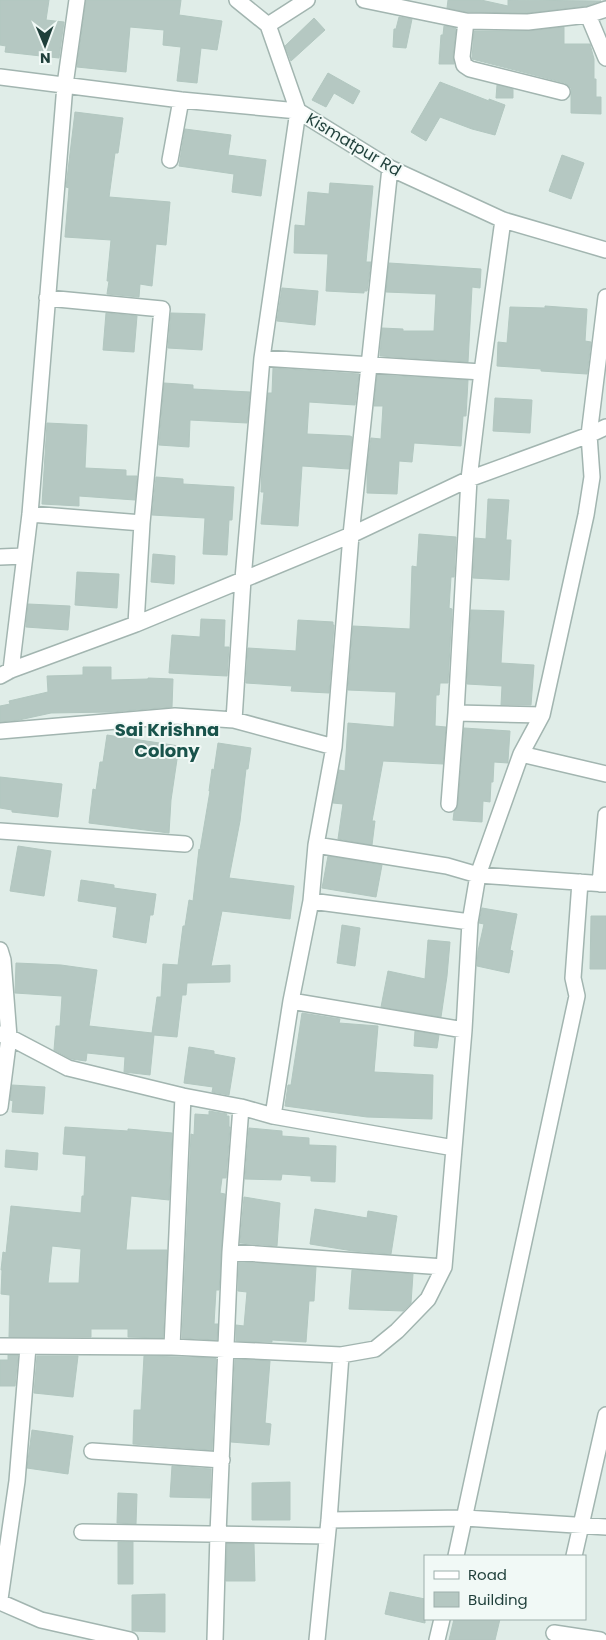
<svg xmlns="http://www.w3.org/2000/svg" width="606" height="1640" viewBox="0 0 606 1640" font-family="Poppins,sans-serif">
<rect width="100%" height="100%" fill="#e0ede8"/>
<path fill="#b5c8c2" stroke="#b2c7c0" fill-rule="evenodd" d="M0,0H49L46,20L64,22L59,58L5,52L6,46L0,45Z
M86,0H181L179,15L222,21L217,50L201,48L197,83L177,81L181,47L163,45L164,30L130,27L126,72L77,67Z
M448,0H481L508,6V0L601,1L586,6L528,13L467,12L447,8Z
M399,17L412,19L406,48L393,47L394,29H396Z
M314,18L325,30L291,61L285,46Z
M444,26L456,28L453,56L454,64H439L441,35H443Z
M564,27V44H590L594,59V79H596V97H601V114L571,113V88L565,83L472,59L474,31H528Z
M328,73L360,91L353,104L334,93L326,107L312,100Z
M440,82L489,101V99L505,105L495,135L472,129L440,117L426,141L411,132Z
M497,85L513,89V98H496Z
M75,112L123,118L118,153H115L109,197L170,202L166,245L156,244L152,286L140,284L139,297L107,294L109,281H107L111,240L65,237L69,188L66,187Z
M185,129L231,135L228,155L266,160L261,196L232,192L234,174L179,166Z
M562,155L584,163L571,199L549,191Z
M330,183L373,186L366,262H371L367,291H364V293L326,291L328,254L294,253L295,225L305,226L308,192L329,194Z
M389,263L481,269L480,288L472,287L468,362L380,356L382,328L403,329V331H434L436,294L386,292Z
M282,288L318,291L315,325L277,321Z
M545,306L587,309L585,341L591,342L587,374L541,371V369L497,366L498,342L507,343L510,307L545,308Z
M106,313L137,316L134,352L103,350Z
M171,313L205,314L202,350L168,348Z
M273,368L359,374L355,405L309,402L307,434L350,436L352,437L349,469L302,466L298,526L261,524L264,492H261L262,465L268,393H272Z
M377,375L468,380L466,416H463L461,446L414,443L412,462L399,461L397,494L367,493V469L371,438L381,439L383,406H374Z
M164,383L193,385V389L250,392L247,423L190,420L189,447L159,445Z
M495,398L532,400L530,433L493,431Z
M47,423L87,425L85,468L126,470V476H137L135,500L79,496V506L42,504Z
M156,477L183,479V484L234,487L232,520H229L227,555L203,554L205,518L152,515Z
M488,499L509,500L506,540H511L509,580L473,578L475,538L486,539Z
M419,534L456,537L454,577H451L449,608L452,609L448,683H440L439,695H436L435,726L446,727L443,764L383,761L372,821H375L372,845L338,839L343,804L333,803L339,770L345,771L348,723L394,727L396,692L348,690L353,626L410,629L412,566L417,567Z
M153,554L175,556L174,584L151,582Z
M77,572L119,574L117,608L75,605Z
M28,604L70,606L68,630L26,627Z
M471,610L504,611L501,663L534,665L531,705H501L502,686L467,684Z
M201,619L225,620L224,647H229L227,676L169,673L172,635L200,637Z
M298,620L333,622V625H334L329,693L291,691L292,686L246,683L248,648L296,651Z
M83,667H111V680L148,679V678L173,679L172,707L111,712L51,713L19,720L0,722V706L10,704L9,701L48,692L47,676L83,675Z
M464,728L510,731L508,761V763L494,762L493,782H491L490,802L483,801L482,822L453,820L454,812L458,805Z
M107,735L179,746L171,800L169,833L89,823L93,789L96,790L100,762H103Z
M218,743L251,748L248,769H246L240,821L229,878L294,886L290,919L222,911L211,966L230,965V982L187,983L186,995H182L177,1037L154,1035L150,1075L124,1072L125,1057L87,1053L86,1061L71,1059L54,1050L56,1026H60L62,996L15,993L16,963L61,965L97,970L89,1026L152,1033L157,997H161L163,964L178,965L183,926H185L189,900L193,901L199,849L200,850L210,791H209L212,769L214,770Z
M0,777L62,784L58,817L12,812V810L0,808Z
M18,846L51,851L44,896L10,891Z
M328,856L382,865L376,897L322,888Z
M81,880L114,885V888L156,894L153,915H150L146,943L113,937L117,907L78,901Z
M482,908L517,914L510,950L513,951L509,973L477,966L478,951L484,924L479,923Z
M591,916H606V969H590Z
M342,925L360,928L355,966L337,963Z
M428,940L450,942L447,976L441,1017L381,1007L388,971L425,979Z
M302,1013L340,1019L339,1023L378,1026L374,1072L433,1075L432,1119L367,1117L285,1106L288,1085H291Z
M415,1031L439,1035L437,1048L414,1046Z
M189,1047L214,1051V1054L235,1058L229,1095L212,1092L213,1087L184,1083Z
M12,1085L45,1087L43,1114L12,1112L13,1101L10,1100Z
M209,1111L227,1114L226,1116H229V1127H230L226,1178H222L220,1193L225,1194L219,1290H216L214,1324H218L217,1340L182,1338L191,1134L194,1135L195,1114L209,1115Z
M65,1127L128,1131V1129L172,1133L169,1200L131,1196L126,1250H167L163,1338L128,1337V1329H91V1337H9L10,1295L1,1294L2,1270H1L3,1252L6,1253L11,1206L81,1213L82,1196H84L86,1156L63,1154ZM52,1246L81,1249L79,1283H48Z
M249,1128L282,1131V1136L309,1138V1145L336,1146L335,1182L311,1181V1176L282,1174L281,1180L245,1179Z
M6,1150L38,1153L37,1170L5,1167Z
M244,1197L280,1203L277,1246L240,1243Z
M315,1209L367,1218L368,1211L397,1216L391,1254L353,1251L310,1244Z
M239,1262L316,1267L314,1301H309L306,1342L272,1340V1342L236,1341V1325L244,1326L247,1292L238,1291Z
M352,1270L413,1274L411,1303L403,1311L349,1309Z
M8,1355H18L15,1386H0V1360H8Z
M37,1356H78L73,1397L34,1393Z
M144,1356L216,1358L212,1450L133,1444L134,1410H141Z
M235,1359L270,1361L265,1423L271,1424L269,1445L231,1442Z
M32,1430L73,1436L68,1474L27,1468Z
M172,1466L211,1469L210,1498L170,1497Z
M290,1482V1520H252V1483Z
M118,1493L137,1494L136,1524L117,1523Z
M118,1542H133V1584H118Z
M227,1544H254L255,1581H226Z
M390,1592L425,1599V1623L385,1614Z
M165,1594V1632L132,1631V1595Z
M454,1619H500L495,1640H449Z"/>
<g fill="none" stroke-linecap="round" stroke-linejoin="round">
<defs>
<path id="minor" d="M364,0L466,21L528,22L588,15L606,9
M588,15L606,58
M466,21L462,57L464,65L470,69L562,92
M268,25L307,0
M0,77L181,100L298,111L390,168L503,220L606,250
M170,160L181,100
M47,298L162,309L142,523L136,624
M262,358L482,372
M30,514L142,523
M0,557L24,556
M11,670L30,514L65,85L77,0
M0,676L11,670L136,624L351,535L469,479L589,435L606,427
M456,713L542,715L521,754
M542,715L586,515L592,477L589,435L606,297
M234,720L243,579L262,358L298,111L268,25L237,0
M0,731L175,716L234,720L334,747
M606,774L521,754L478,875L606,884
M449,804L456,713L469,479L482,372L503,220
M0,831L185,844
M600,884L606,815
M311,901L470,922
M0,950L3,960L9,1037L0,1034
M291,1001L464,1030
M0,1107L9,1037L68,1068L183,1096L241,1107L273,1116L454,1148
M273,1116L291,1001L311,901L316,845L334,747L351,535L390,168
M230,1252L444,1267
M0,1346L172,1347L341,1355L375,1349L397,1331L428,1299L444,1267L464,1030L470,922L478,875L447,866L316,845
M172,1347L183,1096
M92,1451L222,1460
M329,1520L465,1518L606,1527
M82,1532L327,1536
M456,1556L577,996L573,978L580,882
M574,1556L606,1415
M0,1599L17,1481L28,1347
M0,1602L41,1620L130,1640
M554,1633L600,1640
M215,1640L218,1534L230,1252L241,1107
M317,1640L329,1520L341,1355
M437,1640L442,1619"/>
</defs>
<use href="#minor" stroke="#a2b5b0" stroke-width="18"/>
<use href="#minor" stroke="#fff" stroke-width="15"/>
</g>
<g text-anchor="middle" stroke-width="4" stroke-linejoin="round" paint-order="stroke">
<g font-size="16" fill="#1f3f3a" stroke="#f1f9f6">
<text transform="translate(354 144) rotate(31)" y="6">Kismatpur Rd</text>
</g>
<g font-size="18" font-weight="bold" fill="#19534b" stroke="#f1f9f6">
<text x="167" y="736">Sai Krishna<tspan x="167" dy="21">Colony</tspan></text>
</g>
</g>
<rect x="424" y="1555" width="162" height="65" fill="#f1f9f6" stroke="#9dafab"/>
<rect x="434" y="1571" width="25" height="8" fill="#ffffff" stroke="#9dafab"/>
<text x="468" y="1580" font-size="15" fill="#1f3f3a">Road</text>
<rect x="434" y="1592" width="25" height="15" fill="#b5c8c2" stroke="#9dafab"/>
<text x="468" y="1605" font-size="15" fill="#1f3f3a">Building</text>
<g transform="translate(45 45) rotate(179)" stroke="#f1f9f6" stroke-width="4" paint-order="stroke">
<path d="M0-4L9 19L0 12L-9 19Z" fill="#1f3f3a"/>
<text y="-8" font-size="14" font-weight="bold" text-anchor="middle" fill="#1f3f3a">N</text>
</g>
</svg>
